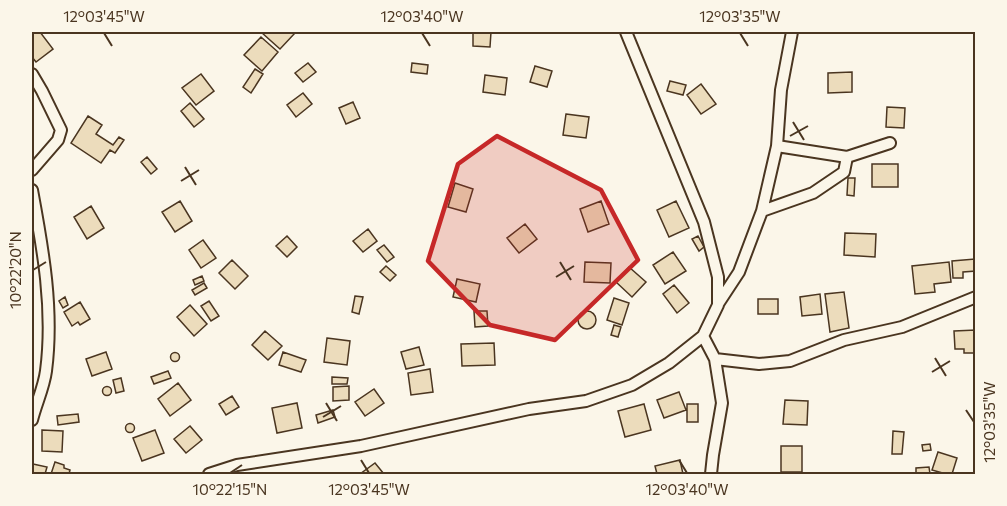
<svg xmlns="http://www.w3.org/2000/svg" width="1007" height="506" viewBox="0 0 1007 506" font-family="Commissioner,sans-serif">
<rect width="100%" height="100%" fill="#fbf6e9"/>
<path fill="#ecdcbc" stroke="#4a3520" stroke-width="1.5" d="M35,32H40L53,49L36,62L32,57V34Z
M261,32H293L295,33L280,49Z
M473,32H491L490,47L473,46Z
M261,37L278,52L262,71L244,55Z
M308,63L316,72L303,82L295,73Z
M412,63L428,65L427,74L411,72Z
M535,66L552,71L547,87L530,82Z
M255,69L263,74L251,93L243,87Z
M852,72V92L828,93V73Z
M201,74L214,91L196,105L182,88Z
M485,75L507,78L505,95L483,92Z
M670,81L686,85L683,95L667,91Z
M701,84L716,104L701,114L687,95Z
M303,93L312,104L296,117L287,105Z
M353,102L360,118L346,124L339,108Z
M190,103L204,119L194,127L181,111Z
M887,107L905,108L904,128L886,127Z
M566,114L589,117L586,138L563,135Z
M88,116L102,125L96,134L113,145L119,137L124,140L115,153L110,150L101,163L71,143Z
M147,157L157,169L151,174L141,162Z
M872,164H898V187H872Z
M848,178H855L854,196L847,195Z
M455,183L473,189L466,212L448,207Z
M180,201L192,221L175,232L162,212Z
M601,201L609,224L588,232L580,209Z
M676,201L689,228L669,237L657,210Z
M91,206L104,228L87,239L74,217Z
M525,224L537,239L519,253L507,238Z
M368,229L377,241L363,252L353,241Z
M845,233L876,234L875,257L844,255Z
M287,236L297,247L287,257L276,246Z
M698,236L704,247L699,251L692,239Z
M203,240L216,258L201,268L189,250Z
M384,245L394,257L387,262L377,250Z
M673,252L686,271L665,284L653,265Z
M975,259L976,271L963,272V278H953L952,261Z
M232,260L248,276L235,289L219,273Z
M585,262L611,263L610,283L584,282Z
M949,262L951,282L934,284L935,292L915,294L912,266Z
M386,266L396,275L390,281L380,272Z
M629,267L646,282L632,297L616,282Z
M202,276L204,281L195,285L193,280Z
M457,279L480,284L476,302L453,297Z
M204,283L207,288L195,295L192,290Z
M674,285L689,303L677,313L663,294Z
M844,292L849,328L830,332L825,294Z
M820,294L822,314L802,316L800,297Z
M355,296L363,297L359,314L352,312Z
M65,297L68,305L63,308L59,301Z
M614,298L629,303L622,325L607,320Z
M758,299H778V314H758Z
M209,301L219,316L211,321L201,306Z
M80,302L90,319L80,325L78,322L72,326L64,312Z
M190,305L207,324L194,336L177,317Z
M474,311H487L488,326L475,327Z
M578 320a9 9 0 1 1 18 0a9 9 0 1 1-18 0Z
M614,325L621,327L618,337L611,335Z
M976,330V353H964V349H955L954,331Z
M265,331L282,346L268,360L252,345Z
M327,338L350,341L347,365L324,362Z
M494,343L495,365L462,366L461,344Z
M419,347L424,365L406,369L401,352Z
M106,352L112,369L92,376L86,359Z
M283,352L306,360L301,372L279,365Z
M170.5 357a4.5 4.5 0 1 1 9 0a4.5 4.5 0 1 1-9 0Z
M430,369L433,392L411,395L408,373Z
M168,371L171,378L154,384L151,377Z
M332,377L348,378L347,384H332Z
M121,378L124,391L116,393L113,380Z
M178,383L191,400L170,416L158,399Z
M349,386V400L333,401V387Z
M102.5 391a4.5 4.5 0 1 1 9 0a4.5 4.5 0 1 1-9 0Z
M374,389L384,403L365,416L355,402Z
M679,392L686,410L664,418L657,400Z
M232,396L239,407L226,415L219,404Z
M785,400L808,401L807,425L783,424Z
M297,403L302,428L277,433L272,408Z
M644,404L651,430L625,437L618,411Z
M687,404H698V422H687Z
M333,410L335,417L318,423L316,415Z
M78,414L79,422L58,425L57,416Z
M125.5 428a4.5 4.5 0 1 1 9 0a4.5 4.5 0 1 1-9 0Z
M190,426L202,440L186,453L174,439Z
M42,430L63,431L62,452L42,451Z
M155,430L164,453L142,461L133,438Z
M893,431L904,432L902,454H892Z
M930,444L931,450L923,451L922,445Z
M781,446H802V472H781Z
M938,452L957,458L952,474H946L932,470Z
M680,460L683,474H657L655,466Z
M55,462L64,465V468L70,470L69,474H51Z
M375,463L384,474H360Z
M33,464L47,467L45,474L32,473Z
M929,467L930,474H916V468Z"/>
<g fill="none" stroke-linecap="round" stroke-linejoin="round">
<defs>
<path id="minor" d="M32,74L42,91L61,130L58,140L32,170
M847,157L890,143
M32,190C43,249 54,310 46,371C44,387 36,404 32,420
M762,211L813,193L844,172L847,157L777,146
M718,304L739,272L762,211L777,146L781,90L792,32
M703,336L715,359L722,403L713,455L711,474
M715,359L759,364L790,361L844,340L902,327L976,297
M209,474L237,465L361,446L529,409L586,401L632,385L669,363L703,336L718,305V277L704,222L626,32"/>
</defs>
<use href="#minor" stroke="#4a3520" stroke-width="14"/>
<use href="#minor" stroke="#fbf6e9" stroke-width="10"/>
</g>
<path fill="#c62828" fill-opacity="0.2" stroke="#c62828" stroke-width="4.5" stroke-linejoin="round" d="M497,136L601,190L638,260L555,340L490,325L428,261L458,164Z"/>
<path fill="none" stroke="#4a3520" stroke-width="2" d="M104,33L112,46M422,33L430,46M740,33L748,46M793,122L804,140M790,136L808,126M185,167L196,185M181,181L199,170M560,262L571,280M33,270L46,262M556,277L574,266M935,358L946,376M932,372L950,361M326,403L337,421M966,410L974,422M323,417L341,406M361,460L369,473M679,460L687,473M230,473L242,465"/>
<rect width="1007" height="506" fill="none" stroke="#fbf6e9" stroke-width="66"/>
<rect x="33" y="33" width="941" height="440" fill="none" stroke="#4a3520" stroke-width="2"/>
<g font-size="15" text-anchor="middle" fill="#4a3520">
<text x="104" y="22">12°03'45"W</text>
<text x="422" y="22">12°03'40"W</text>
<text x="740" y="22">12°03'35"W</text>
<text transform="translate(16 270) rotate(-90)" y="5">10°22'20"N</text>
<text transform="translate(990 422) rotate(-90)" y="5">12°03'35"W</text>
<text x="230" y="495">10°22'15"N</text>
<text x="369" y="495">12°03'45"W</text>
<text x="687" y="495">12°03'40"W</text>
</g>
</svg>
